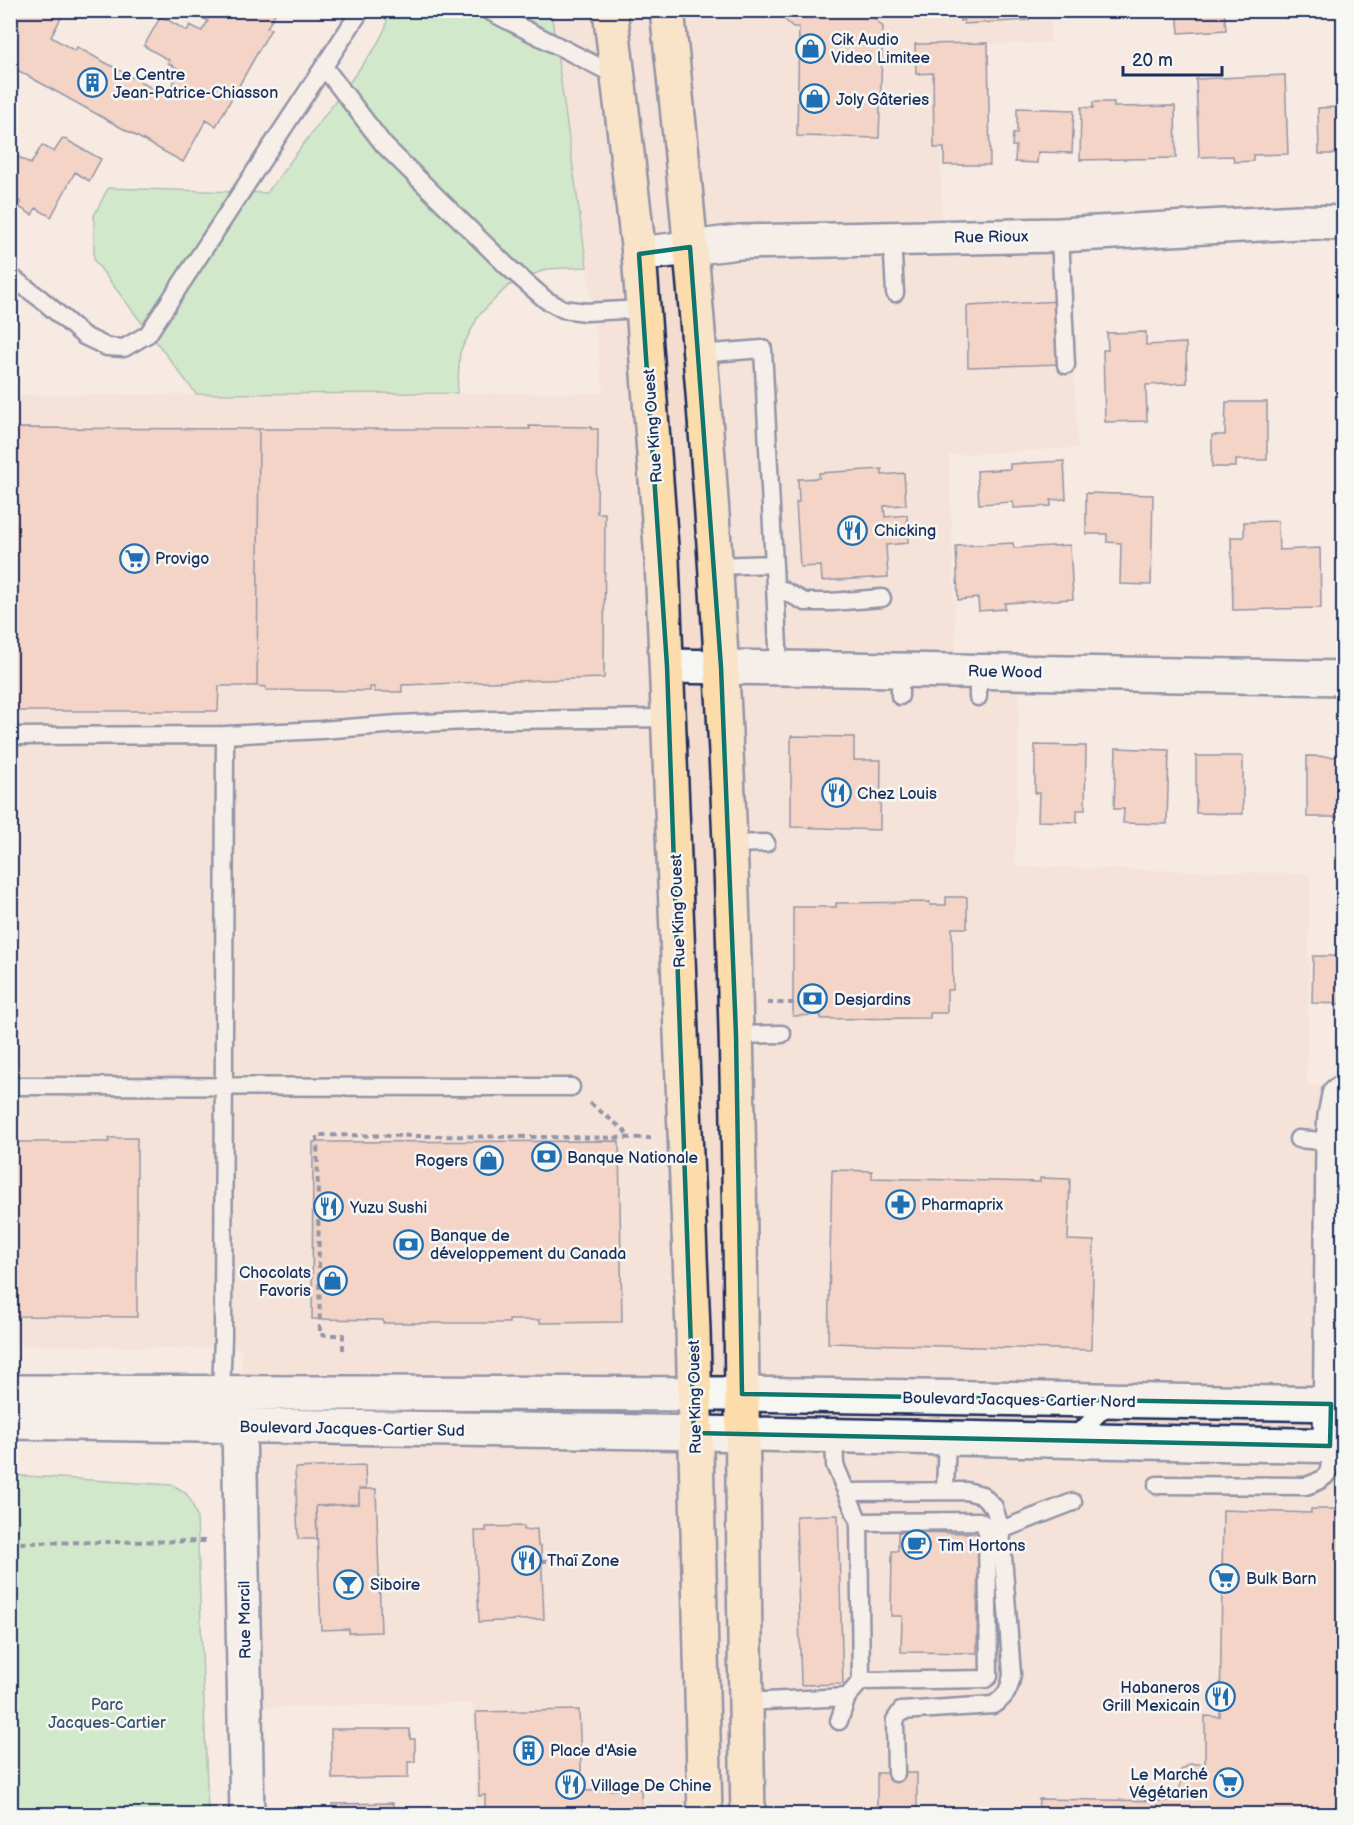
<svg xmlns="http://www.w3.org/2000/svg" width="1354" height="1825" viewBox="0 0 1354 1825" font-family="'Balsamiq Sans',sans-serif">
<rect width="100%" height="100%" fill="#f5eae2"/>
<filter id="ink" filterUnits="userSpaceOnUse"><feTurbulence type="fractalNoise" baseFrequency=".0167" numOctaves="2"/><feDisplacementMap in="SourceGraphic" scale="12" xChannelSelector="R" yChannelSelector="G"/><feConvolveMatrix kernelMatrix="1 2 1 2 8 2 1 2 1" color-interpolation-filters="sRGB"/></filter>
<g filter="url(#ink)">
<path fill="#f4dccf" d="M551,11H1050L1051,43L940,45L942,236L1067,234L1078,448L949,455L957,670L1020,671L1015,866L1310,874L1307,1085H1344L1343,1814H476L473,1703L245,1708L240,1469L242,1349L11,1345V395L604,393Z"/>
<path fill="#a6e7b0" stroke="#608b87" stroke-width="1.5" d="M388,11H551L587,267L546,269L508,286L479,315L460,352L457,393L196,394L94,260V216L108,188L267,193L375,48L386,27Z
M10,1475L172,1485C190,1493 191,1499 197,1518L208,1814H11Z"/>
<path fill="#f0baa4" stroke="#1b2f5e" stroke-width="1.5" d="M10,10H65L51,37L75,51L77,47L166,96L180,70L168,63L169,60L144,46L161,16L187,31L190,25L202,31L208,21L189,10H277L267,28L271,29L216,126L206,120L183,162L10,66Z
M785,10H876L875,19L883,27L879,138L797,136L799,27H793L785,20Z
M959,10H1030L1029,20L964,24V20L960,21Z
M1177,10H1224L1226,30L1179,33Z
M988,43L990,165H944V148H934L933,73L916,74L915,44Z
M1285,75L1288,154L1253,155V161L1234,162L1233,156L1199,157L1196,79Z
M1338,98H1344V154H1319L1318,108L1338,107Z
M1093,102H1114V107L1175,106L1176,158L1080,160L1081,107L1093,108Z
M1017,108L1074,110L1072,153L1038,152L1037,163L1015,162L1016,146H1012L1013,133L1017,134Z
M63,138L101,159L89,181L75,172L51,217L36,208L32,215L19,207L21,202L10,196V152L31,164L42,145L54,152Z
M1060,301V364L968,367L967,306Z
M1146,332V345L1186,343L1187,383L1146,385L1147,421L1105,422L1103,350H1108L1107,333Z
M1226,402H1267V460H1236V467H1212V435H1225Z
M529,426L591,427V429H598L597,513H605L604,678L402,685V692H374V687H370V691L266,690V687L257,686L259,429H530Z
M10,428L259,429L257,686H219L218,711H10Z
M1064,461L1066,499L1051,500V506L1014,508L1013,502L979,504L977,471L1010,469V464Z
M882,469V475L904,473L906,505L884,506L885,517L907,515L908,543L886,545L888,577L822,581L821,566L800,567L796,502H799L798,479L819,478V473Z
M1086,493L1153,495L1151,585L1120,584L1121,543L1107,542V534H1086Z
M1278,521L1279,550L1320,548L1321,608L1233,610L1231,537H1244V522Z
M1013,543L1014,548L1070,545L1073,599L1005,603V609L979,611L978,598L958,600L956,546Z
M791,736L854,737V760H881L880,830L791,827Z
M1035,745L1086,746L1085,810H1077V822L1038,821L1039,793H1035Z
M1116,748L1169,750L1167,824L1123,823L1124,809H1114Z
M1196,756H1243V814L1196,813Z
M1307,756L1344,757V817H1307Z
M946,897H967V928H952L953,990H947V1013H930V1018L821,1019V1015L793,1016V907H836V903L930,902V905H946Z
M1313,956H1344V1004L1312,1003Z
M109,1138H137V1317L10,1316V1142H109Z
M619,1141L622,1322L540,1323V1320H509V1323H383V1320L312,1319L313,1142Z
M832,1170L872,1171V1178L1040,1182V1178L1070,1179L1068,1240L1094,1241L1091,1350L828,1343Z
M365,1465L366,1489H359V1504L316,1506L317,1539H298L295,1468Z
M359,1489H376L381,1632L349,1633V1629L321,1630L316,1506L359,1504Z
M1311,1509H1344L1341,1776H1344V1814H1038L1039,1799L1168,1801V1791H1180V1771L1190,1764H1205V1716L1220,1717L1223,1510L1311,1513Z
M838,1515L843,1684L801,1685L796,1516Z
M524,1526V1530L537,1529L538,1546H541L544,1619L479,1622L475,1531H486V1527Z
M898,1532L978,1533L977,1653L901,1652L902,1616H891L892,1551H898Z
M579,1710L582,1791L641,1789L642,1814H485V1795L479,1796L476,1712Z
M331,1729H410V1739H415V1762H408V1778L332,1779Z
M877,1773H917V1814H877Z
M393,1803V1814H333V1804Z"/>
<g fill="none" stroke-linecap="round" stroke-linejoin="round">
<defs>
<path id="service" d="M487,10L619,77
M324,67L384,145L507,266L546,300L563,309L586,312L643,309
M1060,235L1066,365
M892,238L895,293
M10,276L41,299L84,336L107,347L124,348L148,334L361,10
M699,354L763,349L775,586L805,602H831L882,598
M716,566L774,564
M775,586L779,667
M900,669V696
M978,670V697
M10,736L225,735L321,730L398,724L494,720L670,718
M730,844L766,843
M736,1035L782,1034
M10,1086L571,1087
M1298,1139L1333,1142
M221,1394L223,1337L225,735
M1072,1440L1111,1401
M1157,1485L1306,1486C1333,1477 1330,1471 1330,1446
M945,1491L947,1438
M847,1492L966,1491L982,1495L994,1507L1001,1530L1012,1674C1010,1689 1006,1697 993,1705L901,1711L895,1720L896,1773
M859,1522L979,1521L984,1524L987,1531L989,1676L985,1679L861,1681
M1001,1530L1073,1502
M745,1702L847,1697L861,1681L859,1522L835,1465L834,1435
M839,1721L847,1697"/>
<path id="minor" d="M639,254L739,242L1060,235L1298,222L1344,223
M667,666L1344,678
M239,1426L247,1814
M1330,1446L1333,1142L1335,1116L1339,1095L1344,1092"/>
<path id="secondary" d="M10,1392L742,1394L1344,1404
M10,1422L651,1432L1344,1446"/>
<path id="primary" d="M610,10L639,254L662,560L693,1330L705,1814
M667,10C697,287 719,565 730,843C743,1167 741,1491 748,1814"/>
</defs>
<use href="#service" stroke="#1b2f5e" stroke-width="21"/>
<use href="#minor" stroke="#1b2f5e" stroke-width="38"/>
<use href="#secondary" stroke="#1b2f5e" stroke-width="38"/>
<use href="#primary" stroke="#1b2f5e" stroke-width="38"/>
<path stroke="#1b2f5e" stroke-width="4" stroke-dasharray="6 4.5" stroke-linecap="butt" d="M767,1003H793
M590,1103L625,1131L628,1138
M343,1350V1335H320L317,1135L651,1138
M10,1543L208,1541
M541,1561L601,1560"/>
<use href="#service" stroke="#f6f6f2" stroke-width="16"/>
<use href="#minor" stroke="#f6f6f2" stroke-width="33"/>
<use href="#secondary" stroke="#f6f6f2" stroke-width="33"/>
<use href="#primary" stroke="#fddcac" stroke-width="33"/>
</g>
</g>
<path d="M0 0H1354V1825H0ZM690,247L721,667L736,1035L742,1394L1331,1404L1330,1446L694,1433L667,666L639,254Z" fill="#f5eae2" fill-opacity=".55" fill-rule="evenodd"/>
<path fill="none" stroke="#0f766e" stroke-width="4.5" stroke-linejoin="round" d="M690,247L721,667L736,1035L742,1394L1331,1404L1330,1446L694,1433L667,666L639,254Z"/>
<defs>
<symbol id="shop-ring" viewBox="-11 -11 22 22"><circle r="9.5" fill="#f6f6f2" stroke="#1f6fb2" stroke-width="1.5"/><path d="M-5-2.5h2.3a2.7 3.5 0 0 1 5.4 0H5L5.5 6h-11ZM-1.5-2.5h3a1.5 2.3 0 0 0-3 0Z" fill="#1f6fb2"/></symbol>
<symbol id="building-ring" viewBox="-11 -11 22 22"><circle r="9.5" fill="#f6f6f2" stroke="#1f6fb2" stroke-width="1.5"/><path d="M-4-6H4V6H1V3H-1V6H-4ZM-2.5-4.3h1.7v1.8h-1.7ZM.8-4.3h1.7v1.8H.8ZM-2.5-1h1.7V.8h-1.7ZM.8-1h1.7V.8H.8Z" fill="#1f6fb2"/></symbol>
<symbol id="restaurant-ring" viewBox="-11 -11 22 22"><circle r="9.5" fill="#f6f6f2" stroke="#1f6fb2" stroke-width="1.5"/><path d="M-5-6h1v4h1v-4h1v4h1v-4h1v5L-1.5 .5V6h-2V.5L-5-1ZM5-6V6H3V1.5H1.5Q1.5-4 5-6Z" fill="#1f6fb2"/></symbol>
<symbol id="supermarket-ring" viewBox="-11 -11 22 22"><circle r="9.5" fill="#f6f6f2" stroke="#1f6fb2" stroke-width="1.5"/><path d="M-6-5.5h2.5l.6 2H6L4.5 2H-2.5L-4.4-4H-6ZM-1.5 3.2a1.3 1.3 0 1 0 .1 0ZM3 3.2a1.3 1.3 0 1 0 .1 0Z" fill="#1f6fb2"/></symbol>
<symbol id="bank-ring" viewBox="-11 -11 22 22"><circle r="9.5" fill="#f6f6f2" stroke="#1f6fb2" stroke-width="1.5"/><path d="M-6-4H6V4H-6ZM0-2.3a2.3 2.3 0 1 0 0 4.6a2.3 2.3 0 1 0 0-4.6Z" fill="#1f6fb2"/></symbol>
<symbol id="pharmacy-ring" viewBox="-11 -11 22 22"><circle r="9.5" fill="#f6f6f2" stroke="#1f6fb2" stroke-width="1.5"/><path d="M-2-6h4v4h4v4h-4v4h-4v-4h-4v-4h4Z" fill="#1f6fb2"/></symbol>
<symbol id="cafe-ring" viewBox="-11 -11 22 22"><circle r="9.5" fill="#f6f6f2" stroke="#1f6fb2" stroke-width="1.5"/><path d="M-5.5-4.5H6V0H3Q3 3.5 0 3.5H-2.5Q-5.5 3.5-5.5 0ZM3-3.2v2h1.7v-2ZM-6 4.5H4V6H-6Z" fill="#1f6fb2"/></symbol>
<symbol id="bar-ring" viewBox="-11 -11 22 22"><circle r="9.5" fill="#f6f6f2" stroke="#1f6fb2" stroke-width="1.5"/><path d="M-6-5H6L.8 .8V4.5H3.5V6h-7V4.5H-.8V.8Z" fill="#1f6fb2"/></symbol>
</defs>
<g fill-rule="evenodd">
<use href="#shop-ring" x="794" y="32" width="33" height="33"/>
<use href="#building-ring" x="76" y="66" width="33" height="33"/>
<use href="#shop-ring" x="798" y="82" width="33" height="33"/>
<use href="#restaurant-ring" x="836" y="514" width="33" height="33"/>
<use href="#supermarket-ring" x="118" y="542" width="33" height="33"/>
<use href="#restaurant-ring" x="820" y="776" width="33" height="33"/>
<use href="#bank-ring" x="796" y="982" width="33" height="33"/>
<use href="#bank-ring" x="530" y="1140" width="33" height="33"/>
<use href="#shop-ring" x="472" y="1144" width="33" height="33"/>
<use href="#pharmacy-ring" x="884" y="1188" width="33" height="33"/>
<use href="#restaurant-ring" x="312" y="1190" width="33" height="33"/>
<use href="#bank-ring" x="392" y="1228" width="33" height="33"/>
<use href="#shop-ring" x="316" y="1264" width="33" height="33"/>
<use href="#cafe-ring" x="900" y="1528" width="33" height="33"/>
<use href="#restaurant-ring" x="510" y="1544" width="33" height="33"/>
<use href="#supermarket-ring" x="1208" y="1562" width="33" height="33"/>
<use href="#bar-ring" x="332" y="1568" width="33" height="33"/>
<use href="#restaurant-ring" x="1204" y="1680" width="33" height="33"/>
<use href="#building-ring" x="512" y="1734" width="33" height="33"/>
<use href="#supermarket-ring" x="1212" y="1766" width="33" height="33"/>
<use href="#restaurant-ring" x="554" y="1768" width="33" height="33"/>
</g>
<g text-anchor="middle" stroke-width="5" stroke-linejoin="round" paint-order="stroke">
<g font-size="16" fill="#1b2f5e" stroke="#f6f6f2" text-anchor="start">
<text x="831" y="45">Cik Audio<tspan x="831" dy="18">Video Limitee</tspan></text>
<text x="113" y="80">Le Centre<tspan x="113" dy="18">Jean-Patrice-Chiasson</tspan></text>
<text x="836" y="105">Joly Gâteries</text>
<text x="874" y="536">Chicking</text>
<text x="155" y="564">Provigo</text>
<text x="857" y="799">Chez Louis</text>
<text x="834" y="1005">Desjardins</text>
<text x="567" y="1163">Banque Nationale</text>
<text x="468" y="1166" text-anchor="end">Rogers</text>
<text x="921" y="1210">Pharmaprix</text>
<text x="350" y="1213">Yuzu Sushi</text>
<text x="430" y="1241">Banque de<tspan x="430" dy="18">développement du Canada</tspan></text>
<text x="311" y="1278" text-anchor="end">Chocolats<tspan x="311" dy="18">Favoris</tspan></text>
<text x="938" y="1551">Tim Hortons</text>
<text x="547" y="1566">Thaï Zone</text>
<text x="1246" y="1584">Bulk Barn</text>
<text x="370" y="1590">Siboire</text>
<text x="1200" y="1693" text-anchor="end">Habaneros<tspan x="1200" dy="18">Grill Mexicain</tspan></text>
<text x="550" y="1756">Place d'Asie</text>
<text x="1208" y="1780" text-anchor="end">Le Marché<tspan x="1208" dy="18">Végétarien</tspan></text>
<text x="591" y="1791">Village De Chine</text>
</g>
<g font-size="16" fill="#1b2f5e" stroke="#f6f6f2">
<text transform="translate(991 236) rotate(-1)" y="6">Rue Rioux</text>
<text transform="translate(652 426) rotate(-94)" y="6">Rue King Ouest</text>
<text transform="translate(1005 671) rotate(1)" y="6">Rue Wood</text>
<text transform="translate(677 911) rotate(-92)" y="6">Rue King Ouest</text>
<text transform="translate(694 1397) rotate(-91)" y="6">Rue King Ouest</text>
<text transform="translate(1019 1399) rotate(1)" y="6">Boulevard Jacques-Cartier Nord</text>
<text transform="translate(352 1428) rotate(1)" y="6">Boulevard Jacques-Cartier Sud</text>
<text transform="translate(244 1620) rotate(-91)" y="6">Rue Marcil</text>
</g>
<g font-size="16" fill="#37546e" stroke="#f6f6f2">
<text x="107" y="1710">Parc<tspan x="107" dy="18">Jacques-Cartier</tspan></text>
</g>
</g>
<rect width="1354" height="1825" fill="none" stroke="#f6f6f2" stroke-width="36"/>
<rect x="18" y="18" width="1318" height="1789" fill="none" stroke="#1b2f5e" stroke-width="2" filter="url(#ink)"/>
<path d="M1123 66v9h99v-9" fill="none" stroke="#1b2f5e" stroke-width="3"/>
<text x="1132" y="66" font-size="18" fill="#1b2f5e" stroke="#f6f6f2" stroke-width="4.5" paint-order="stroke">20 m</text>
</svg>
